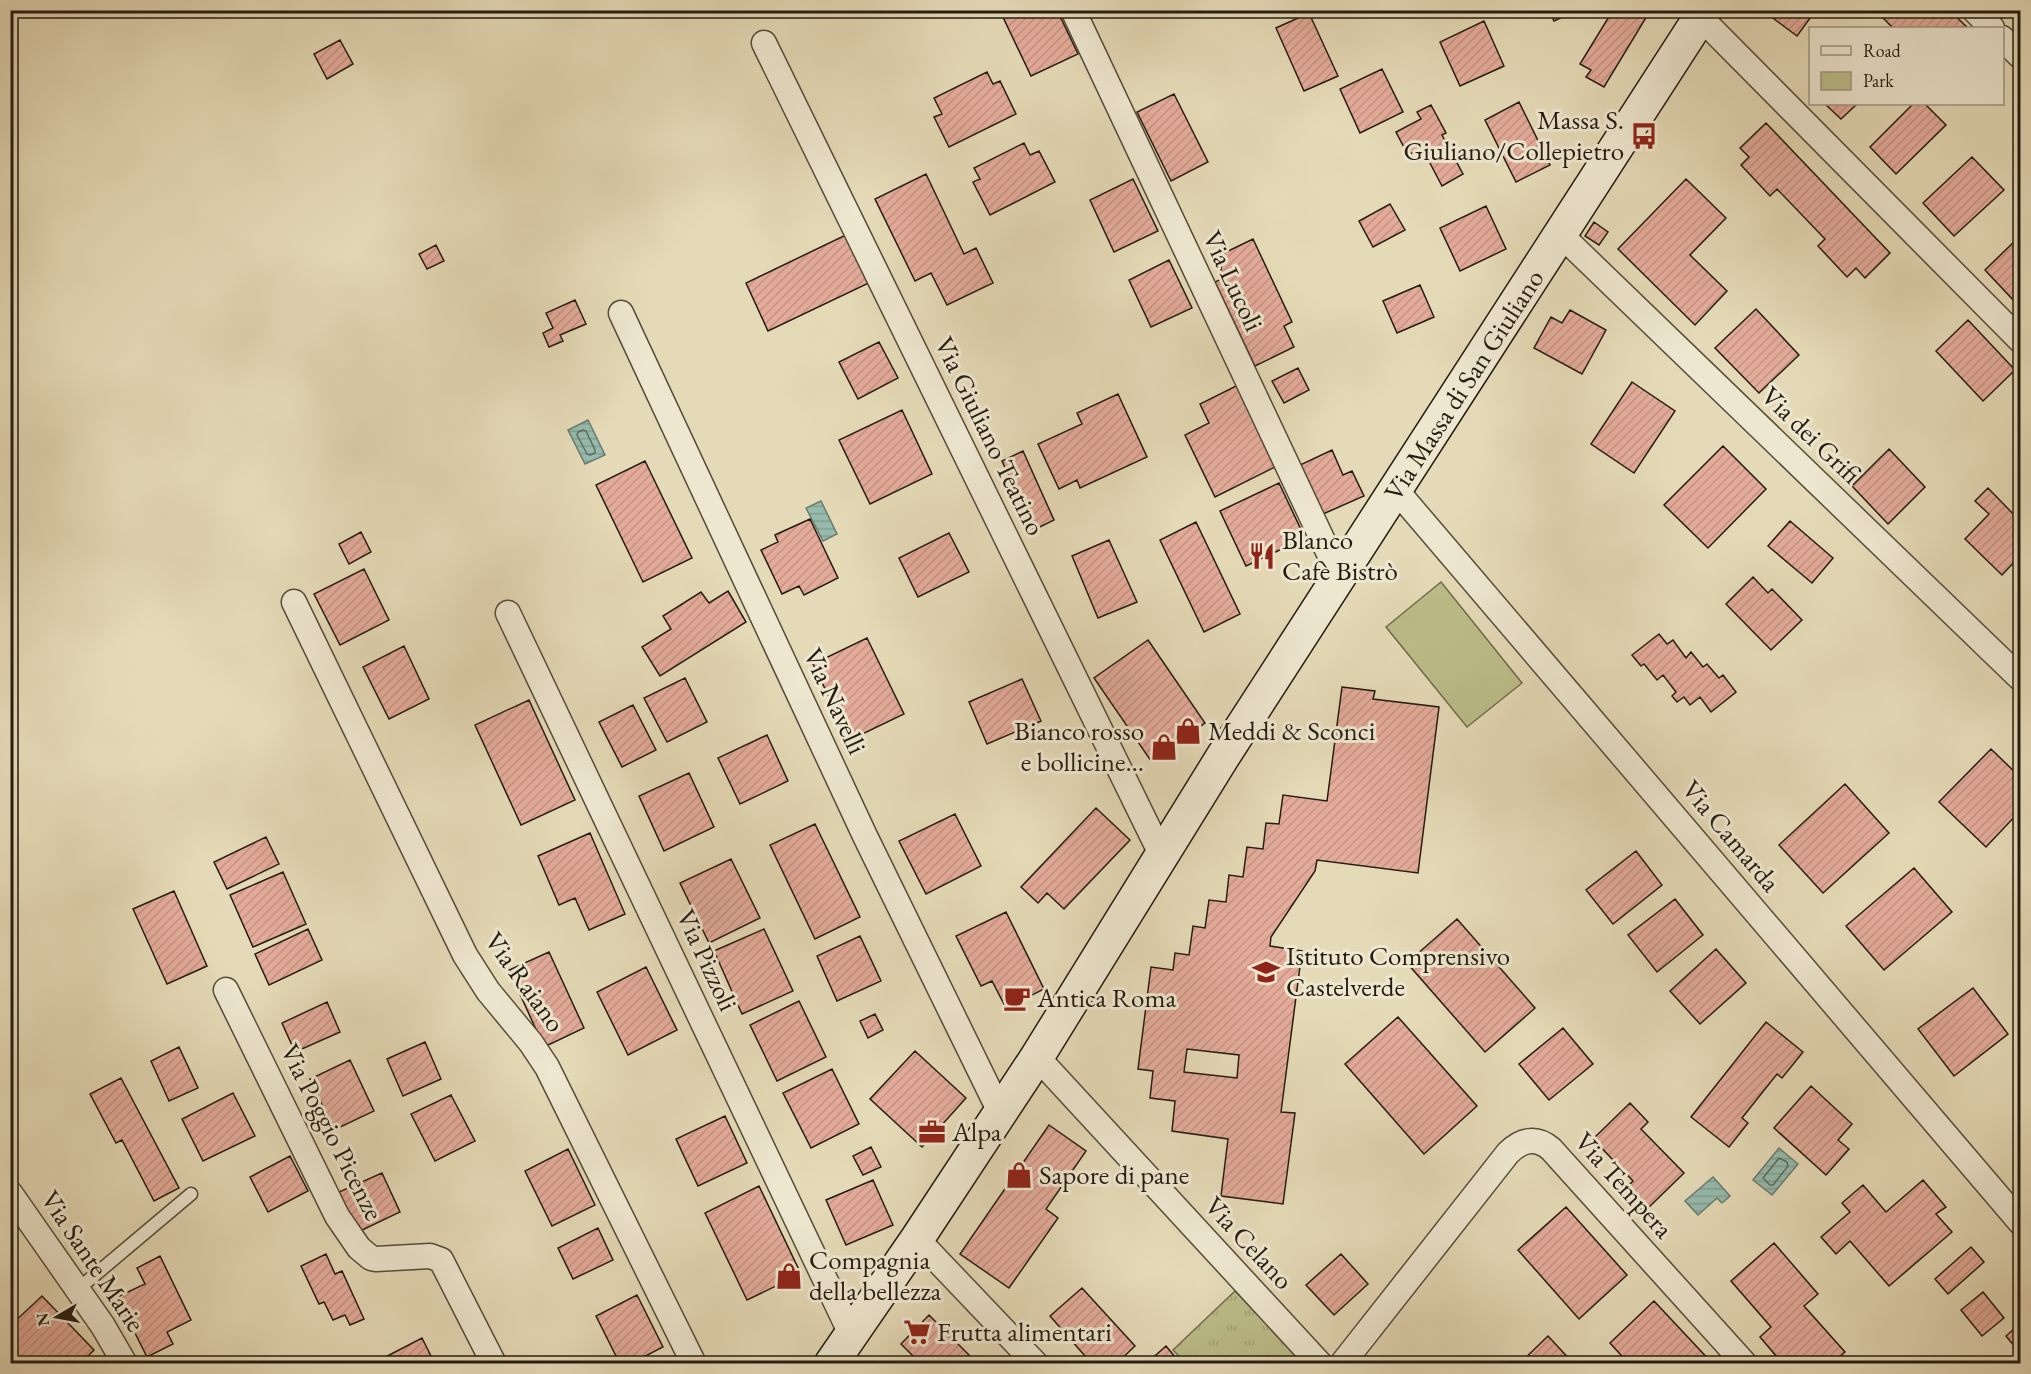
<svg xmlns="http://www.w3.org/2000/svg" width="2031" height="1374" viewBox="0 0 2031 1374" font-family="'EB Garamond',serif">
<defs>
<pattern id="grass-tufts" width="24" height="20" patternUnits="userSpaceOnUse" patternTransform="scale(1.5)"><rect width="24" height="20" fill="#bcbd89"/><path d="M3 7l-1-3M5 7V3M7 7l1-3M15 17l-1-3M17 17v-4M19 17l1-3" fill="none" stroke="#a1a275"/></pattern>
<pattern id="water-rules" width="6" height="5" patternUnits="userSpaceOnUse" patternTransform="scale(1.5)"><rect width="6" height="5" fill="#96bbad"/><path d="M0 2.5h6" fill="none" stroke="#81a094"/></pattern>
<pattern id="building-hatch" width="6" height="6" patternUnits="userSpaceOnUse" patternTransform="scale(1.5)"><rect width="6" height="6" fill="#e4ab9a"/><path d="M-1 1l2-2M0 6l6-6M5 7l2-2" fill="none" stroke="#c39384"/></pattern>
</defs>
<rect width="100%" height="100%" fill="#e5dab7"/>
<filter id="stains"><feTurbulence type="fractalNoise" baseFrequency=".00333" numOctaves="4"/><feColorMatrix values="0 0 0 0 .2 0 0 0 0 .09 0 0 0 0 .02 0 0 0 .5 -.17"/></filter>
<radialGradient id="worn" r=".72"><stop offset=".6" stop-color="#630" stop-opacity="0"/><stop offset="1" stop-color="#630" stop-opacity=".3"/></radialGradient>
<path fill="url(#grass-tufts)" stroke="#706c4d" stroke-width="1.5" d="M1235,1291L1304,1363H1186L1173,1350Z"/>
<path fill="#bcbd89" stroke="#706c4d" stroke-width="1.5" d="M1441,582L1522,683L1467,727L1386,627Z"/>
<path fill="url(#water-rules)" stroke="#697b6f" stroke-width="1.5" d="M588,420L605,455L585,464L568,430Z
M821,501L837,534L823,541L806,508Z
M1779,1148L1798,1164L1772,1195L1753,1180Z
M1713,1177L1730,1196L1722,1203L1717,1198L1698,1215L1685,1201Z"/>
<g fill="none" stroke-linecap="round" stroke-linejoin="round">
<path stroke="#5e6c5f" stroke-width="1.5" d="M583,430L586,431L595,450V453L590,455L587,454L577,435L578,432Z
M1779,1158L1787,1162L1788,1166L1773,1185H1770L1763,1178Z"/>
</g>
<path fill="url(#building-hatch)" stroke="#251c11" stroke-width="1.5" fill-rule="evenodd" d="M1011,10H1057L1078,54L1031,76L1002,15Z
M1549,10H1575L1576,11L1554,21Z
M1613,10L1650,11L1604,87L1586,77L1591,70L1580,64Z
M1762,10H1816L1797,36Z
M1879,10H1949L1968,28H1893L1877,12Z
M1309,13L1338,76L1304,91L1276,28Z
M1484,21L1504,66L1460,86L1440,42Z
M340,40L353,64L327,79L314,54Z
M1382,69L1403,112L1360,133L1340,89Z
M987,72L993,84L1000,81L1016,114L949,147L934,117L942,114L934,98Z
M1174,94L1208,162L1171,181L1137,112Z
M1519,102L1550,165L1516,182L1485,120Z
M1825,104H1857L1841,119Z
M1913,104H1925L1946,125L1896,174L1870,147Z
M1431,105L1446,133L1442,135L1463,174L1442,186L1422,148L1408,155L1396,132L1421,119L1417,112Z
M1766,123L1890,253L1865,278L1856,268L1847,277L1818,246L1825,239L1777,189L1770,196L1741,165L1749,157L1740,148Z
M1024,143L1030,155L1039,151L1055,182L990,215L973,182L980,179L974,168Z
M1972,157L2004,190L1954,236L1923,203Z
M926,174L964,254L976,248L993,283L947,305L931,273L915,281L875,199Z
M1133,179L1158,231L1114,252L1090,200Z
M1686,179L1726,218L1690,255L1727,291L1695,325L1618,249Z
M1390,204L1405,230L1373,247L1359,221Z
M1486,206L1506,249L1460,271L1440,228Z
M1594,222L1608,232L1599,245L1585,236Z
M850,233L873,281L768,331L746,283Z
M2020,236V300L2017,304L1985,270Z
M1253,239L1292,322L1284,326L1294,347L1255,366L1215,282L1224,278L1221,272L1222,254Z
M436,245L444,261L427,269L419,254Z
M1169,260L1192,308L1151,327L1129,280Z
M1420,285L1434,317L1397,333L1383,301Z
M575,300L586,324L560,335L563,341L549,347L543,333L553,328L546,313Z
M1756,309L1799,355L1759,393L1715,348Z
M1570,310L1606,330L1582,374L1534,348L1551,317L1562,323Z
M1968,320L2015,370L1983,401L1936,351Z
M879,342L898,378L858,399L839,362Z
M1298,368L1309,390L1284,403L1272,381Z
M1632,382L1675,411L1634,473L1591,444Z
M1242,383L1281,464L1215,497L1185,435L1209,423L1200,404Z
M1118,394L1147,457L1080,488L1077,480L1059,489L1038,444L1082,424L1077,413Z
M902,410L932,474L870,504L839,440Z
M1723,446L1766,489L1708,548L1664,505Z
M1889,449L1925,487L1888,524L1852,486Z
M1332,450L1343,475L1352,471L1364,496L1323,514L1300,465Z
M1023,451L1054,520L1034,530L1002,461Z
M645,461L692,558L643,582L596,485Z
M1279,483L1305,538L1246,566L1220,511Z
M1988,488L2020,521V556L2002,575L1965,539L1989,514L1975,501Z
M810,519L838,578L804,595L799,586L782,594L761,550L778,542L775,535Z
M1790,521L1833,558L1812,583L1768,546Z
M1196,522L1240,614L1204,632L1160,540Z
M361,532L371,552L349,564L339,544Z
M949,533L969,572L918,597L899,558Z
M1109,540L1137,602L1098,618L1072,556Z
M364,569L389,620L340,645L314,594Z
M1753,577L1768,593L1772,589L1802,620L1771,650L1726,604Z
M728,591L746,622L660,676L642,647L671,629L663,616L701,592L709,603Z
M1659,634L1667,644L1673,640L1686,658L1691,652L1703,667L1707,664L1719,678L1723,675L1736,692L1711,712L1700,697L1690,705L1684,697L1677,702L1672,696L1676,692L1663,675L1657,680L1644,664L1641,666L1632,655Z
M867,638L904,714L850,740L813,664Z
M1148,640L1205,723L1151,761L1094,678Z
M404,646L429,699L389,719L363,667Z
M685,678L707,722L667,742L644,698Z
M1022,679L1041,721L987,744L969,702Z
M1342,687L1375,691L1373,699L1439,707L1418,873L1317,860L1315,871L1271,937L1270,946L1302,951L1281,1112L1295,1113L1283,1204L1221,1196L1228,1139L1172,1131L1175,1101L1150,1098L1153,1071L1138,1069L1151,967L1173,970L1175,953L1189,955L1193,926L1205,928L1209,900L1226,902L1229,875L1243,877L1247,847L1263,849L1266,823L1279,824L1283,795L1327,801ZM1187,1049L1239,1055L1237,1078L1184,1072Z
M529,700L575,800L521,825L475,725Z
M633,705L656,750L622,767L599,722Z
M767,735L788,781L740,804L718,758Z
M1991,749L2020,777V811L1986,847L1939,802Z
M689,773L714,827L664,851L639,796Z
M1845,784L1889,833L1823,893L1779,845Z
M1096,808L1130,840L1064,909L1047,893L1038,903L1021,887Z
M955,814L981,866L926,894L899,841Z
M815,824L860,917L815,939L770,845Z
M590,833L625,914L589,930L575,898L559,905L538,856Z
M266,837L279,864L227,889L214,862Z
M1636,851L1662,885L1613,924L1586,890Z
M731,859L760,918L709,943L680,883Z
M1914,868L1952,912L1884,970L1846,926Z
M283,872L306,924L253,947L230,895Z
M174,891L207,966L167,984L133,909Z
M1675,899L1703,935L1657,972L1628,935Z
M1006,912L1044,989L1006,1008L992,981L981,986L956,936Z
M1457,919L1535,1008L1485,1052L1407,963Z
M308,929L322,960L269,985L255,954Z
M764,929L793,991L742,1014L714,951Z
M860,936L881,981L837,1001L817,956Z
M1716,949L1746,983L1700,1024L1670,991Z
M549,952L584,1028L544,1047L509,970Z
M646,967L677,1030L628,1055L597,992Z
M1973,988L2008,1034L1954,1076L1918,1029Z
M799,1001L826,1057L777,1081L750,1025Z
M327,1002L340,1032L295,1052L282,1023Z
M875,1014L883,1030L868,1038L860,1021Z
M1398,1017L1477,1106L1424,1154L1345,1064Z
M1766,1022L1803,1052L1782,1078L1777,1074L1742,1118L1748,1123L1729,1147L1691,1117Z
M1563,1028L1593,1064L1549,1100L1519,1064Z
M425,1042L441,1079L403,1096L387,1059Z
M179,1047L198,1088L169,1101L151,1061Z
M915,1051L966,1098L922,1147L870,1099Z
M350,1060L374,1111L334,1130L310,1079Z
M832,1069L859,1124L811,1148L783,1093Z
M121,1078L179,1188L154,1201L122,1140L116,1143L90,1094Z
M1811,1086L1852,1124L1838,1140L1849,1149L1826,1175L1774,1128Z
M233,1093L255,1136L203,1161L182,1119Z
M451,1095L475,1141L435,1161L411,1114Z
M1630,1103L1648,1122L1641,1129L1684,1173L1644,1212L1623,1191L1633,1181L1593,1139Z
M725,1116L747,1163L698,1186L676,1139Z
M1049,1125L1086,1151L1046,1209L1058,1218L1009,1288L960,1254Z
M871,1147L881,1167L863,1175L853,1156Z
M568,1149L595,1205L552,1226L525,1171Z
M290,1156L308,1191L268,1212L250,1177Z
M382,1173L400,1212L358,1232L339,1192Z
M873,1180L893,1225L846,1245L826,1200Z
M1923,1180L1946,1207L1936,1214L1952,1232L1889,1286L1850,1241L1836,1254L1821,1237L1850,1212L1842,1203L1863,1185L1886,1212Z
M759,1186L801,1274L747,1300L705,1213Z
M1566,1207L1627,1275L1579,1319L1518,1250Z
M598,1228L613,1260L573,1279L558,1248Z
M1774,1243L1818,1294L1804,1306L1845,1352L1832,1364H1783L1760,1337L1771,1327L1731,1281Z
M1971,1247L1984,1262L1948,1294L1935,1279Z
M326,1254L335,1274L342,1271L364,1319L350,1325L345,1315L333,1320L324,1302L319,1304L301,1266Z
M1341,1254L1368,1284L1334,1315L1306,1285Z
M160,1256L191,1320L167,1332L173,1344L147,1357L117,1297L145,1284L137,1268Z
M1082,1288L1135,1346L1116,1364H1092L1050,1316Z
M1983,1292L2004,1318L1982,1336L1961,1310Z
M637,1295L663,1347L630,1364H620L596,1316Z
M42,1296L94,1350L80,1364H17L10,1356V1326Z
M1654,1301L1713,1364H1629L1610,1343Z
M929,1315L978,1364H921L901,1344Z
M2020,1324V1353L2006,1336Z
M1548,1336L1574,1364H1519Z
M422,1338L435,1364H372Z
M1166,1346L1181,1364H1150L1148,1362Z"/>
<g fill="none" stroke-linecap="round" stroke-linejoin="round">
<defs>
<path id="lane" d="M77,1290L191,1194"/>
<path id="street" d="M1073,10L1340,577
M1974,10L1992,28
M1700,17L2020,340
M2002,38L2020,56
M764,43L1162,856
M1560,234L2020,678
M621,313L865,836L1000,1112
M1396,490L2020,1222
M294,602L465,955L488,991L531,1043L547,1067L694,1364
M508,613L851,1334
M226,990L337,1216L359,1248L371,1258L376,1259L430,1256L441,1260L494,1364
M1037,1057L1320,1364
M10,1193L103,1326L125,1364
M917,1239L1036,1364
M1342,1364L1508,1153C1521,1140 1536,1136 1551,1149L1745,1364"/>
<path id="secondary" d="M831,1364L917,1239L1037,1057L1222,758L1705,10"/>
</defs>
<use href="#lane" stroke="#554c3a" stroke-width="15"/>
<use href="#street" stroke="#554c3a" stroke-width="27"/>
<use href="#secondary" stroke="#251c11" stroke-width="36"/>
<use href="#lane" stroke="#eee7d0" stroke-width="12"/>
<use href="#street" stroke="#eee7d0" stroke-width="24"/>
<use href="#secondary" stroke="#eee7d0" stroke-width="33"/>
</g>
<defs>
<symbol id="bus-bare" viewBox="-9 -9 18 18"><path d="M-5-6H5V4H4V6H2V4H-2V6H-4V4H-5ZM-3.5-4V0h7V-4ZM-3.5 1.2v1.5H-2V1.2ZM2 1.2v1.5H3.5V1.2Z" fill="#8f2418" stroke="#eee7d0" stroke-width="2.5" paint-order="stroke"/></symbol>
<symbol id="restaurant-bare" viewBox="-9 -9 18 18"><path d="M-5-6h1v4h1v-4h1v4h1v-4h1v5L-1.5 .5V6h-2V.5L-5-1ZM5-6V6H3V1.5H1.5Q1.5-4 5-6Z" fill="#8f2418" stroke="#eee7d0" stroke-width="2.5" paint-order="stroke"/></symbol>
<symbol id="shop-bare" viewBox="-9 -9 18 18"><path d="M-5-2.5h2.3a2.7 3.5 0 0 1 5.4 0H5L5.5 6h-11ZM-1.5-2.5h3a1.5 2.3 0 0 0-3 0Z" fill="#8f2418" stroke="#eee7d0" stroke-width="2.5" paint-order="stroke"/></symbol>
<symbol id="school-bare" viewBox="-9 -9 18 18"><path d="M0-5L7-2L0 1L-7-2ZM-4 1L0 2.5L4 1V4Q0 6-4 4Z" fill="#8f2418" stroke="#eee7d0" stroke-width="2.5" paint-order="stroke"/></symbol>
<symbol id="cafe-bare" viewBox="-9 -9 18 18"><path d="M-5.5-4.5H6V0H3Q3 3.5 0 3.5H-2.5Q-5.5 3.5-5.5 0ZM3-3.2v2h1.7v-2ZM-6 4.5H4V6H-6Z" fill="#8f2418" stroke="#eee7d0" stroke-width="2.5" paint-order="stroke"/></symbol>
<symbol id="office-bare" viewBox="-9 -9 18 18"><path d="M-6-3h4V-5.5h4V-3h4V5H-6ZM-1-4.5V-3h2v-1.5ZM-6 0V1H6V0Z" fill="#8f2418" stroke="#eee7d0" stroke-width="2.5" paint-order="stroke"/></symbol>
<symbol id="supermarket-bare" viewBox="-9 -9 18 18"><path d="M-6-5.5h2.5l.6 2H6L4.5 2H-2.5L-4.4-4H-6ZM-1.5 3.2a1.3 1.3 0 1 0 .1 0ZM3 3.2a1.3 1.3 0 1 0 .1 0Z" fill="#8f2418" stroke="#eee7d0" stroke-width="2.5" paint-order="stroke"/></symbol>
</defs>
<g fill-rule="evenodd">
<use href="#bus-bare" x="1625" y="117" width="38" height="38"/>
<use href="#restaurant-bare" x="1243" y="537" width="38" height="38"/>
<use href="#shop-bare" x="1169" y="712" width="38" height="38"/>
<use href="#shop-bare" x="1145" y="728" width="38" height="38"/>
<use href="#school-bare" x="1247" y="953" width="38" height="38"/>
<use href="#cafe-bare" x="998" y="979" width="38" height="38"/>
<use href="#office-bare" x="913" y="1113" width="38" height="38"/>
<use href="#shop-bare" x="1000" y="1156" width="38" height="38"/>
<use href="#shop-bare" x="770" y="1257" width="38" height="38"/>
<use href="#supermarket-bare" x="898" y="1313" width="38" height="38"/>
</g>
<g text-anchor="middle" stroke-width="6" stroke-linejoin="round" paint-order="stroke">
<g font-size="27" fill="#251c11" stroke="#eee7d0" text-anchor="start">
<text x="1624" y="129" text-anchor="end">Massa S.<tspan x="1624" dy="31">Giuliano/Collepietro</tspan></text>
<text x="1282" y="549">Blanco<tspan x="1282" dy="31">Cafè Bistrò</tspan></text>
<text x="1144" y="740" text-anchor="end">Bianco rosso<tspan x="1144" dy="31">e bollicine…</tspan></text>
<text x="1208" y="740">Meddi &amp; Sconci</text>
<text x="1286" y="965">Istituto Comprensivo<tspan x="1286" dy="31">Castelverde</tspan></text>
<text x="1037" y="1007">Antica Roma</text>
<text x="952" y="1141">Alpa</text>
<text x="1039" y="1184">Sapore di pane</text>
<text x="809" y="1269">Compagnia<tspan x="809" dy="31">della bellezza</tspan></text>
<text x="937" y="1341">Frutta alimentari</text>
</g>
<g font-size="27" fill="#251c11" stroke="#eee7d0">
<text transform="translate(1233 281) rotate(65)" y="9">Via Lucoli</text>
<text transform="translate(1464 385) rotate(-57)" y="9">Via Massa di San Giuliano</text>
<text transform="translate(1811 435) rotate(44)" y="9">Via dei Grifi</text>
<text transform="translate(990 436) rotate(64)" y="9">Via Giuliano Teatino</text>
<text transform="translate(835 701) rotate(65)" y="9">Via Navelli</text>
<text transform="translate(1731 836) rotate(50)" y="9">Via Camarda</text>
<text transform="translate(707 960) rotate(65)" y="9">Via Pizzoli</text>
<text transform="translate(525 982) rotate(54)" y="9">Via Raiano</text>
<text transform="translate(332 1132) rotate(63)" y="9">Via Poggio Picenze</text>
<text transform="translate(1624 1185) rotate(48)" y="9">Via Tempera</text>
<text transform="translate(1249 1243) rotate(47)" y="9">Via Celano</text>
<text transform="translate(93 1261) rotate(56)" y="9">Via Sante Marie</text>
</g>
</g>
<rect width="2031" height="1374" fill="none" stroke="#e5dab7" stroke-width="36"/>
<rect x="12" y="12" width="2007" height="1350" fill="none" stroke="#251c11" stroke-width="3"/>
<rect x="18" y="18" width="1995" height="1338" fill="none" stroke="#251c11" stroke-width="1.5"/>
<rect x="1809" y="27" width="195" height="78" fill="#eee7d0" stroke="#9e9684" stroke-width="1.5"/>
<rect x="1821" y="46" width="30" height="9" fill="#eee7d0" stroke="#9e9684" stroke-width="1.5"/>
<text x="1863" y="57" font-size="18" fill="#251c11">Road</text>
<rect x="1821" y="72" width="30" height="18" fill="#bcbd89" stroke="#9e9684" stroke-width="1.5"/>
<text x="1863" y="87" font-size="18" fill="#251c11">Park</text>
<g transform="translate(57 1317) rotate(260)" stroke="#eee7d0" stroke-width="4.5" paint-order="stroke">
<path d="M0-4.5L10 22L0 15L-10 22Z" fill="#251c11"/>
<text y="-9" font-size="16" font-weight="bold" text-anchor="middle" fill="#251c11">N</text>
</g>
<rect width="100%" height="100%" filter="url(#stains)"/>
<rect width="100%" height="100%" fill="url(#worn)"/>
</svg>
